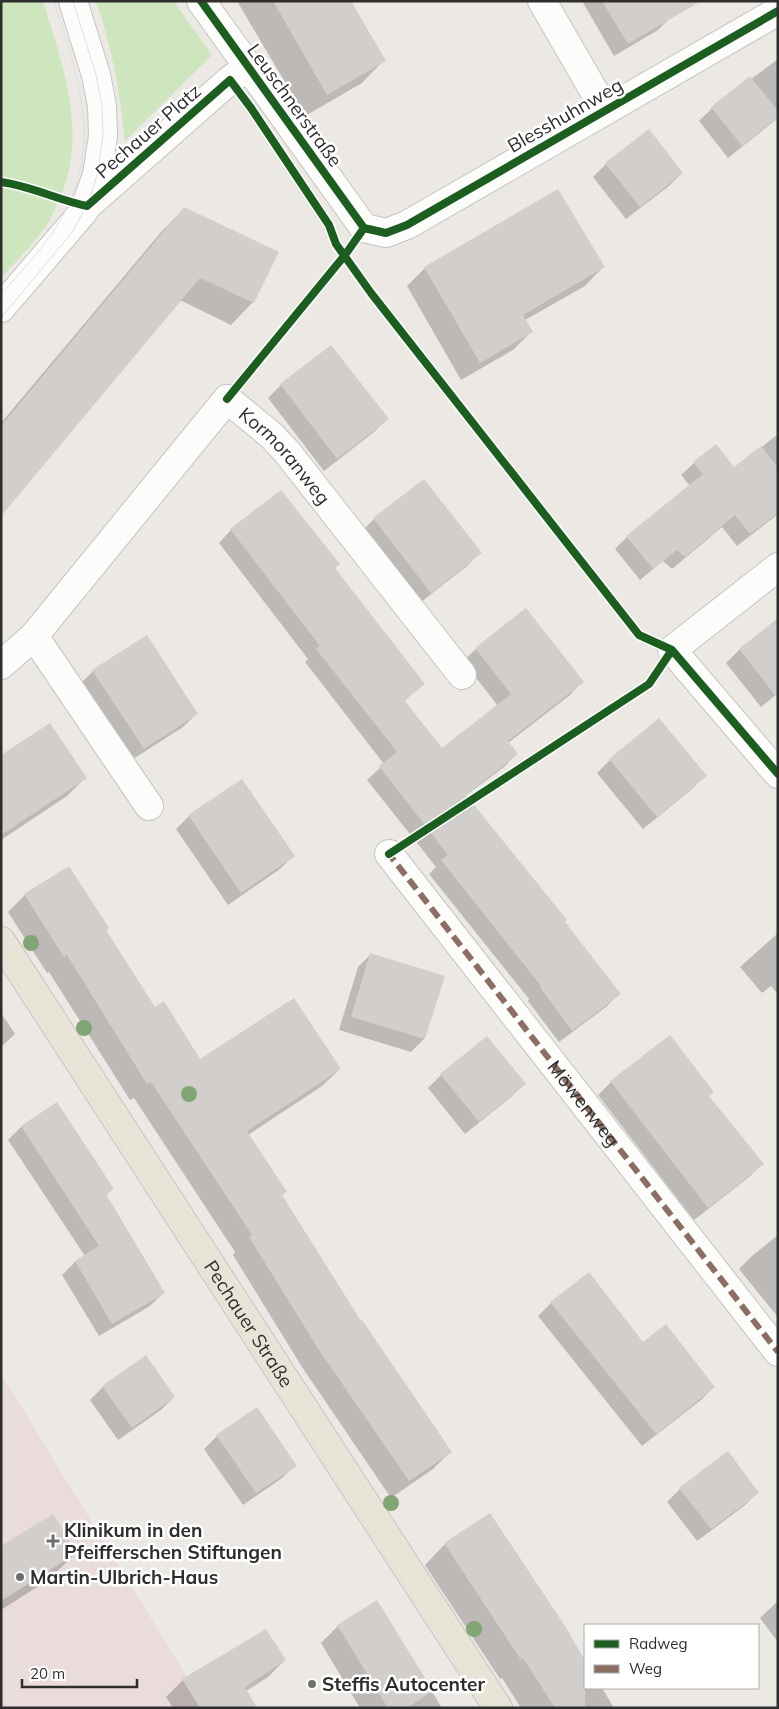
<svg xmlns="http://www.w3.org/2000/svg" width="779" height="1709" viewBox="0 0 779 1709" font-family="Mulish,sans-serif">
<rect width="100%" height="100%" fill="#ece8e4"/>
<path fill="#e9dcdb" d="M1,1374L206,1708H1Z"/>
<path fill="#cee6be" d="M1,1H43C63,65 88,133 60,198C56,206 53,216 48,223C35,242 17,260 1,278Z
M96,1H173L212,55L125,141C120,93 112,47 96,1Z"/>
<path fill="#0003" d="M237,1H349L384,60L362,83L305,116Z
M582,1H662L671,17L658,30L614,56Z
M778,59V118L728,158L699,121L712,108Z
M649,131L682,173L669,186L626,219L593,177L606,164Z
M185,208L253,302L231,325L180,300L1,514V423L162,231Z
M603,267L585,286L525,320L531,332L513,350L461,380L407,286L425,268Z
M331,346L387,419L374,432L324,471L268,398L281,385Z
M778,434V514L737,546L722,527L672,569L663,561L640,580L615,549L627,537L690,486L681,475L694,463L734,469Z
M424,481L480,553L467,566L417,605L361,532L374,519Z
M231,530L333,569L423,684L404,701L442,749L498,706L463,661L476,649L582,682L570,695L508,743L516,754L504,767L465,796L619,994L606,1007L559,1042L528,1001L529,999L429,874L436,867L367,780L384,764L305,662L308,659L219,543Z
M778,619V693L761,707L726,663L739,650Z
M93,671L196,714L183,727L130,761L80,684Z
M1,757L85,778L67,796L1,840Z
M610,760L705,776L692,789L643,829L597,773Z
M189,816L293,856L280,869L228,905L176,829Z
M25,895L105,931L155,1009L200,1061L340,1069L322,1086L248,1135L285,1192L281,1196L360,1323L450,1452L433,1469L391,1498L302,1367L233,1255L235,1252L134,1098L130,1100L49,972L47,973L8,912Z
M778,933V994L771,986L762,993L740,967Z
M371,954L443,977L424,1039L411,1052L339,1030L358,967Z
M1,1013L15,1034L1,1047Z
M487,1038L524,1084L511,1097L465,1134L428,1088L441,1075Z
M611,1082L708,1096L762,1164L749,1177L694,1220L598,1095Z
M57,1104L112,1189L106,1195L163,1293L150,1306L99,1336L62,1275L75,1262L85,1256L8,1140L21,1127Z
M778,1235V1316H777L739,1269L752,1256Z
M551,1303L643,1344L714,1387L701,1400L642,1446L538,1316Z
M103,1387L174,1397L161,1410L118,1440L90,1400Z
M217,1436L295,1465L282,1478L243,1505L204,1449Z
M680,1489L757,1493L744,1506L697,1541L667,1502Z
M445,1544L566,1630L585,1661V1688H602L614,1708H521L502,1678L500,1679L425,1565Z
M1,1548L76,1553L48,1580L1,1610Z
M778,1601V1642L760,1618Z
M377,1602L442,1708H360L321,1643L338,1626Z
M285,1660L268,1677L246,1691L256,1708H173L166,1697L183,1680Z"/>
<path fill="#d1cecb" d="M273,1H351L386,61L327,95Z
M602,1H701L628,44Z
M750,76L778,111V117L742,146L711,107Z
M649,129L683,173L640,207L605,163Z
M558,189L605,267L523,315L533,332L480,363L424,267Z
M184,207L279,252L254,303L200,278L1,516V426Z
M331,345L389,419L337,459L280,384Z
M716,444L734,467L761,446L778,467V513L750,534L735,515L685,557L677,550L653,569L626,536L703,474L693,462Z
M424,479L482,553L431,593L373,518Z
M281,490L340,564L335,568L425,684L404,700L442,748L511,694L475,648L526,608L584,682L508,741L518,754L466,795L567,920L565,922L621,994L572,1031L540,987L541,986L441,860L448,855L379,766L397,752L316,649L320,646L230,529Z
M778,618V699L739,649Z
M147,635L198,714L144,749L92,670Z
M659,718L707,776L657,817L609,759Z
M50,723L87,778L1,835V755Z
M242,779L295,856L241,893L188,815Z
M69,866L109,928L106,930L155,1007L164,1001L200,1059L294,998L341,1069L247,1131L287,1192L282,1195L361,1321L362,1320L452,1452L409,1481L319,1350L249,1237L252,1235L151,1082L147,1084L67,955L64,957L24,894Z
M370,953L445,976L425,1039L351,1017Z
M670,1035L714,1092L709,1096L764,1164L708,1208L610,1081Z
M487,1036L526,1084L479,1122L440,1074Z
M57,1102L114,1189L106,1194L165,1293L112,1324L75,1261L99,1246L21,1126Z
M589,1272L643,1342L666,1324L715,1387L656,1434L550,1302Z
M146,1355L175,1397L132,1428L102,1386Z
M257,1407L297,1466L256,1493L216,1435Z
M728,1451L759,1493L711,1529L679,1488Z
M490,1513L567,1629L585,1661V1708H555L523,1658L521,1660L444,1543Z
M53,1514L77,1553L1,1601V1546Z
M377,1600L433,1691L407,1708H388L337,1625Z
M266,1629L286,1660L245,1687L257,1708H200L182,1679Z"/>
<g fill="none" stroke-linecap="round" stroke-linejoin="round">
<defs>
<g id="minor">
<path d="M201,1L364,228L386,233L407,225L778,11"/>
<path d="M542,1L605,110"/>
<path d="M88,205L230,80L248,67"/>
<path d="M1,308L84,211L97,175L103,136L102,106L96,75L73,1"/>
<path d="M778,567L672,650L778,774"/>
<path d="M34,636L149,806"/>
<path id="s1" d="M1,665L34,636L227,399L271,435L287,452L462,675"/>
<path d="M389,854L778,1352"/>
</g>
<g id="major">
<path id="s2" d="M1,941L498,1708"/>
</g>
</defs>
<use href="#minor" stroke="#c5c4c5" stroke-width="30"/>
<use href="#major" stroke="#c6c5c4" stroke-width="30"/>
<use href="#minor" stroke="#fcfcfb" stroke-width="28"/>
<use href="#major" stroke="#e8e4d6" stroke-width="28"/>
<path stroke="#dfdfe1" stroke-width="1" d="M1,294C18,275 36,256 50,236C107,155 81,86 54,1
M1,318L73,231L90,198L97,175L103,136L102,106L96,75L73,1
M1,925L508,1708
M1,958L344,1492L485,1708"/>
<path stroke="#8d6e63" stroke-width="6" stroke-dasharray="12 6" stroke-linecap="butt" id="s3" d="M392,852L389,854L778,1352"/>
<defs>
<path id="cycleway" d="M201,1L364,228
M1,182C31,186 58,200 87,206L230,80L251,108L329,225L336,244L371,293L639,635L672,650L778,774
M364,228L386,233L407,225L778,11
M227,399L345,255L364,228
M389,854L649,684L672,650"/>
</defs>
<use href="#cycleway" stroke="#fff" stroke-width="11"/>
<use href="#cycleway" stroke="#1b5e20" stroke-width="8"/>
</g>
<g fill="#82a575">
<circle cx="31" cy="943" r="8"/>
<circle cx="84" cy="1028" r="8"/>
<circle cx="189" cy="1094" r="8"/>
<circle cx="391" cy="1503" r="8"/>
<circle cx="474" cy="1629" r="8"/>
</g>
<g fill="#706f6e" stroke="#fff" stroke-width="2">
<path d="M50.5 1533.5h5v5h5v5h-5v5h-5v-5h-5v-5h5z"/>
<circle cx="20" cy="1577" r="5"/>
<circle cx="312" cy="1684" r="5"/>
</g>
<g text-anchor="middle" stroke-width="5" stroke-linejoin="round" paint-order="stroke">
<g font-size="19" fill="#2e2e2e" stroke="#fff">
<text transform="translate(295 105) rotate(54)" y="7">Leuschnerstraße</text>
<text transform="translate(565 115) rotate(-30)" y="7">Blesshuhnweg</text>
<text transform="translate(148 131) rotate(-41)" y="7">Pechauer Platz</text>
<text dy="7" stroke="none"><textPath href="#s1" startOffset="431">Kormoranweg</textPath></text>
<text dy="7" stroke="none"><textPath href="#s3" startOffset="320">Möwenweg</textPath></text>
<text dy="7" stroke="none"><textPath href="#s2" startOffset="456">Pechauer Straße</textPath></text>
</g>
<g font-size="19" font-weight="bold" fill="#2e2e2e" stroke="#fff" text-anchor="start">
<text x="64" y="1537">Klinikum in den<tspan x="64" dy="22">Pfeifferschen Stiftungen</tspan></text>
<text x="30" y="1584">Martin-Ulbrich-Haus</text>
<text x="322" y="1691">Steffis Autocenter</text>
</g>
</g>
<rect width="779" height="1709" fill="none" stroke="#2e2e2e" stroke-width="5"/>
<rect x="584" y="1624" width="175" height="65" fill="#ffffff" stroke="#ababab"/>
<rect x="594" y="1640" width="25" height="8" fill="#1b5e20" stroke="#ababab"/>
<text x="629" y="1649" font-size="15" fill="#2e2e2e">Radweg</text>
<rect x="594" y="1665" width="25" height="8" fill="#8d6e63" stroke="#ababab"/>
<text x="629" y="1674" font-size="15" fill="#2e2e2e">Weg</text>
<path d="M22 1679v8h115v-8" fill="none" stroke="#2e2e2e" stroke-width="2.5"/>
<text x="30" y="1679" font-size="15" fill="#2e2e2e" stroke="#ffffff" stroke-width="4" paint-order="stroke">20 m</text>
</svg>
